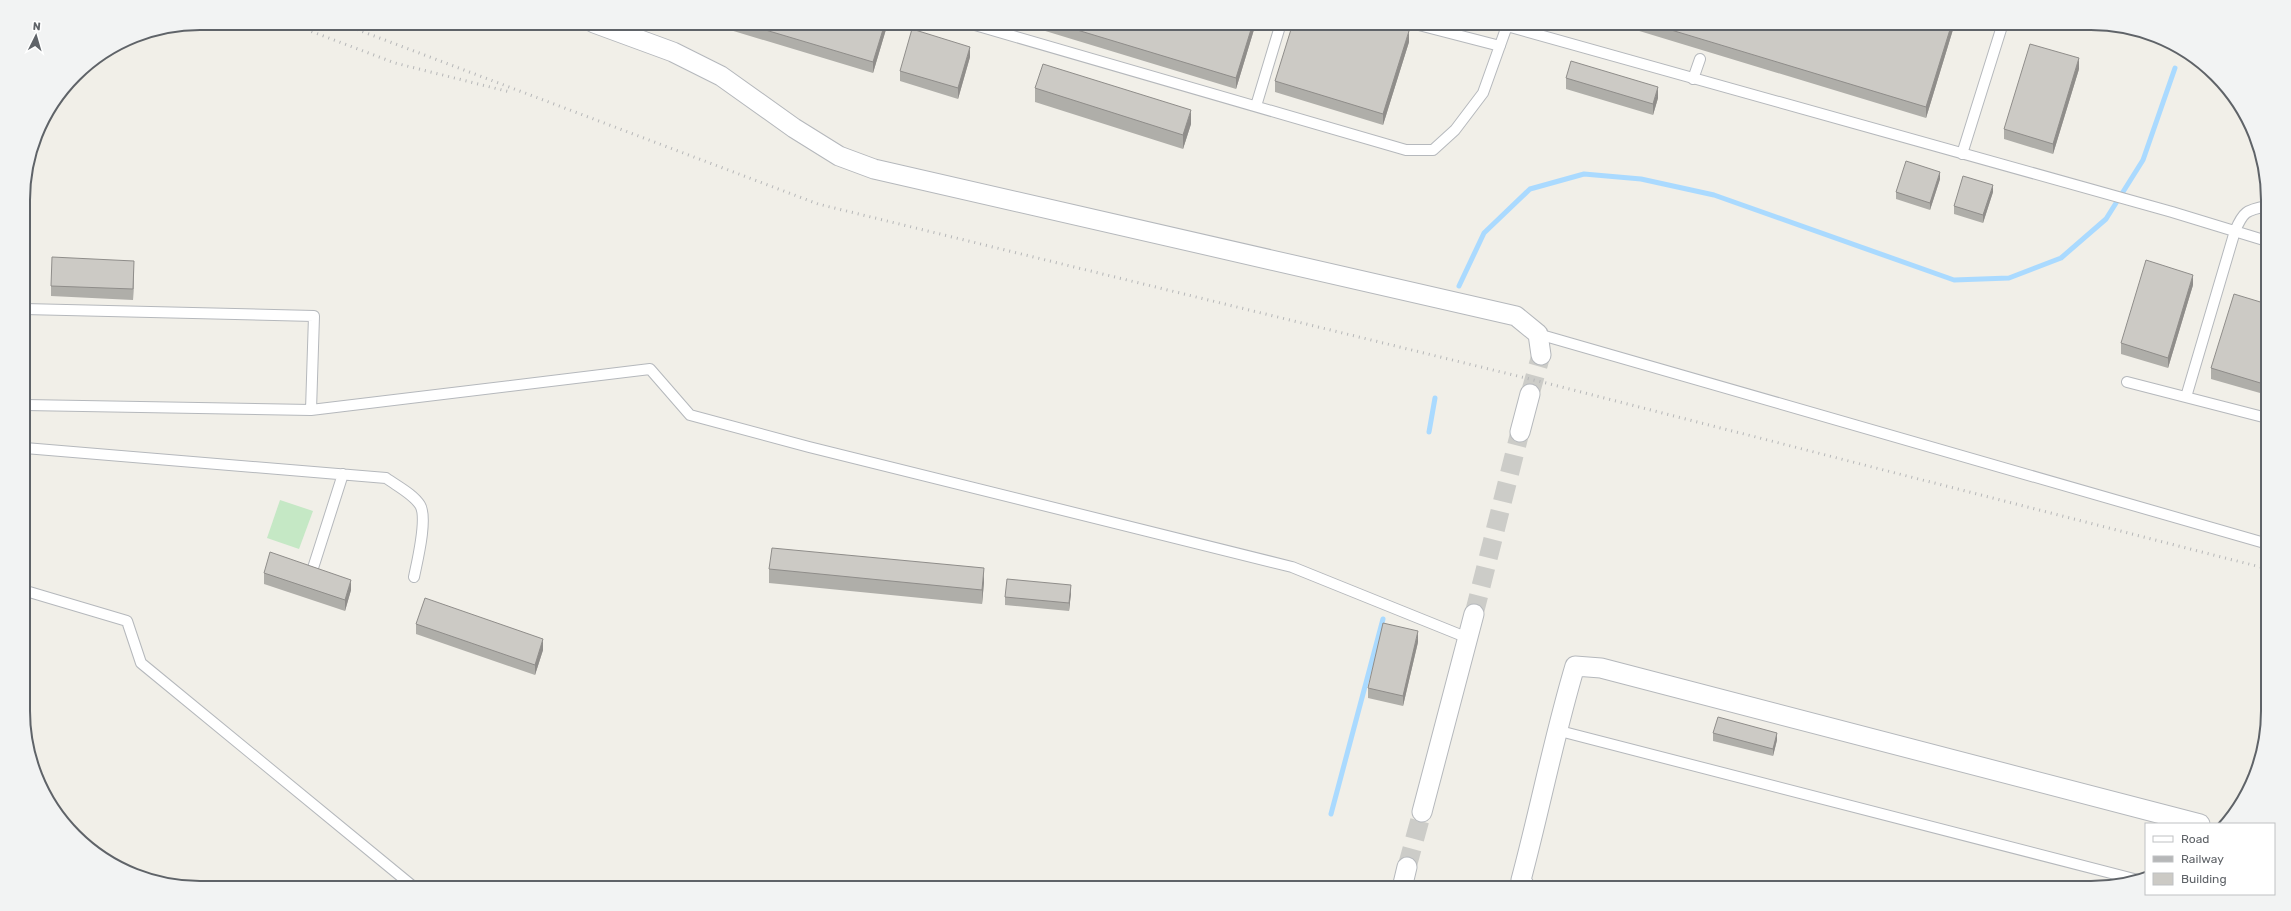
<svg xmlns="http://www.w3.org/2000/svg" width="2291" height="911" viewBox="0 0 2291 911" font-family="Rubik,sans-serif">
<rect width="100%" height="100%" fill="#f1efe8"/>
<path fill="#c5e8c5" d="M280,500L313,511L299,549L267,538Z"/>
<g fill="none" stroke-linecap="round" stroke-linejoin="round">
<path stroke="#aadaff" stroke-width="5" d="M1459,286L1484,233L1530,189L1584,174L1641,179L1714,195L1954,280L2009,278L2061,258L2106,219L2143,160L2175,68
M1429,432L1435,398
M1331,814L1383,619"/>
<path stroke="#ccccc8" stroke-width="19" stroke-dasharray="19 10" stroke-linecap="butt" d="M1530,394L1541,355
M1474,614L1520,432
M1407,867L1422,812"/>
<defs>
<path id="service" d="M968,23L1406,150H1433L1455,130L1483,93L1508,23
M1411,23L1500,46
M1507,26L2172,212L2267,241
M1693,79L1700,59
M1256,106L1281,23
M1962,154L2003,23
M24,309L314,316L311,410
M1538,334L2268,544
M2127,382L2267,418
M2186,397L2235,231C2243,212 2246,210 2267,206
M25,405L311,410L650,369L690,415L809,447L1292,567L1468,638
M25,448L386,478C397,486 413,494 420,505C428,518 417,562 414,577
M313,568L343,474
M26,591L127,621L141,663L415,888
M1556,730L2138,880"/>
<path id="minor" d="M594,23L673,52L721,76L794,128L839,156L874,169L1516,316L1538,334L1541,355
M1520,432L1530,394
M1422,812L1474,614
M1402,888L1407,867
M1526,888L1521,880C1540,809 1554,736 1575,666L1601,668L2200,824"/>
</defs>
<use href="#service" stroke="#b5b8bc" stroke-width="12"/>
<use href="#minor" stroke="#b5b8bc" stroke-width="21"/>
<use href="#service" stroke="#fff" stroke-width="10"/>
<use href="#minor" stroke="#fff" stroke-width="19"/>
<path stroke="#b6b7b8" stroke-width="3" stroke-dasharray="1 5" stroke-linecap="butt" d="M289,23L395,63L510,92
M340,23L818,204L1550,384L2268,569"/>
</g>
<path fill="#afaea9" d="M707,23H887V26L873,73Z
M1019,23H1256L1236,89Z
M1613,23H1955L1926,118Z
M1409,42L1383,125L1275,92V81Z
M970,57L958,99L900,81V71Z
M2079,69L2053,154L2004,139V129Z
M1566,78L1658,98L1653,115L1566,89Z
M1035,88L1191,124L1183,149L1035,102Z
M1940,179L1930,210L1896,199V192Z
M1993,192L1983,223L1954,214V206Z
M134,271L133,300L51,296V286Z
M2193,285L2168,368L2121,354V343Z
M2267,304V395L2211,379V368Z
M769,569L984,582L982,604L769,583Z
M264,573L351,590L345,611L264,584Z
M1071,593L1069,611L1005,605V597Z
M416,624L543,650L535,675L416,634Z
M1418,642L1403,706L1368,698V688Z
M1713,733L1777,740L1773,756L1713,741Z"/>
<path fill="#8f8d8a" d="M885,23H887V26L873,73V62Z
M1253,23H1256L1236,89V78Z
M1952,23H1955L1926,118V107Z
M1409,31V42L1383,125V114Z
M970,47V57L958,99V88Z
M2079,58V69L2053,154V144Z
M1658,87V98L1653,115V104Z
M1191,110V124L1183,149V135Z
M1940,172V179L1930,210V203Z
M1993,185V192L1983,223V215Z
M134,261V271L133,300V289Z
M2193,275V285L2168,368V358Z
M984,568V582L982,604V590Z
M351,580V590L345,611V600Z
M1071,585V593L1069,611V603Z
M1418,631V642L1403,706V696Z
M543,639V650L535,675V665Z
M1777,733V740L1773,756V749Z"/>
<path fill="#cccac5" stroke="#8f8d8a" d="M742,23H885L873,62Z
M1054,23H1253L1236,78Z
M1293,23H1383L1409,31L1383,114L1275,81Z
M1648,23H1952L1926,107Z
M912,29L970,47L958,88L900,71Z
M2030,44L2079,58L2053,144L2004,129Z
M1571,61L1658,87L1653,104L1566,78Z
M1043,64L1191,110L1183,135L1035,88Z
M1906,161L1940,172L1930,203L1896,192Z
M1963,176L1993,185L1983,215L1954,206Z
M52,257L134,261L133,289L51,286Z
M2146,260L2193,275L2168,358L2121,343Z
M2234,294L2267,304V385L2211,368Z
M772,548L984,568L982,590L769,569Z
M270,552L351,580L345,600L264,573Z
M1007,579L1071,585L1069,603L1005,597Z
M425,598L543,639L535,665L416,624Z
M1383,623L1418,631L1403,696L1368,688Z
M1718,717L1777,733L1773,749L1713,733Z"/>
<path d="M0 0H2291V911H0ZM200 30H2091A170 170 0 0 1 2261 200V711A170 170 0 0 1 2091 881H200A170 170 0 0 1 30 711V200A170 170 0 0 1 200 30Z" fill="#f2f3f3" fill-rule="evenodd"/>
<path fill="none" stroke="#5f6368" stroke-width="2" d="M200 30H2091A170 170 0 0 1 2261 200V711A170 170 0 0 1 2091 881H200A170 170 0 0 1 30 711V200A170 170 0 0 1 200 30Z"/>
<rect x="2145" y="823" width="130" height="72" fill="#ffffff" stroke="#bfc1c3"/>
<rect x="2153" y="836" width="20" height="6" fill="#ffffff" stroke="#bfc1c3"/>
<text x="2181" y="843" font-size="12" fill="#5f6368">Road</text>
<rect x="2153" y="856" width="20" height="6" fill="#b6b7b8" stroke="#bfc1c3"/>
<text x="2181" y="863" font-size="12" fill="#5f6368">Railway</text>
<rect x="2153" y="873" width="20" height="12" fill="#cccac5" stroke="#bfc1c3"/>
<text x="2181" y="883" font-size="12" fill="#5f6368">Building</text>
<g transform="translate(36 36) rotate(5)" stroke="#ffffff" stroke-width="3" paint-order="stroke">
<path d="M0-3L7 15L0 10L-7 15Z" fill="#5f6368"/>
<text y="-6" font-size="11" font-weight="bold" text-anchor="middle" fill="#5f6368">N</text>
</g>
</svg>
